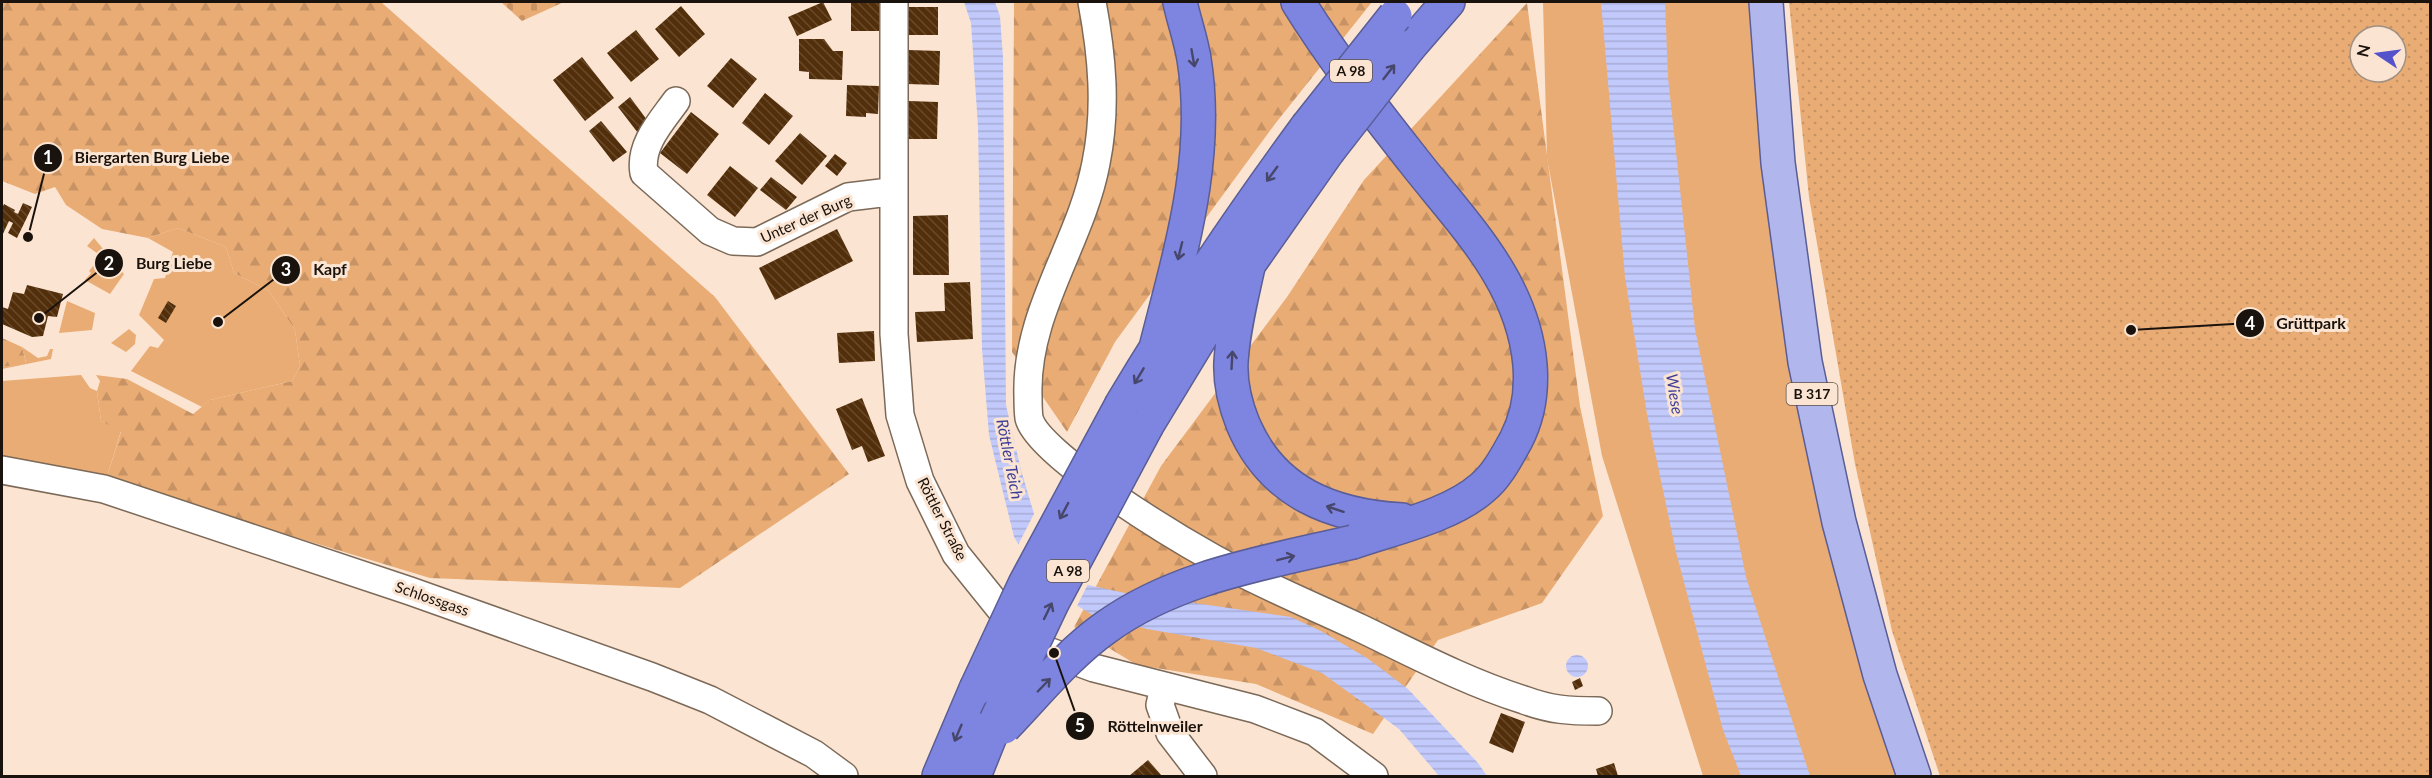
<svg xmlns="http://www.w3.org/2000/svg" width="2432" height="778" viewBox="0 0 2432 778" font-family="Lato,sans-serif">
<defs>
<pattern id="forest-firs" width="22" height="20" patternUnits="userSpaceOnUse" patternTransform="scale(1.5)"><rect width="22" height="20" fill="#eaac75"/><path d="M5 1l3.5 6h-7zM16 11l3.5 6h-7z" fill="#c89364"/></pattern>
<pattern id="cemetery-stones" width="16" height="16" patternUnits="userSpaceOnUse" patternTransform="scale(1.5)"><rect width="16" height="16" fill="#eaac75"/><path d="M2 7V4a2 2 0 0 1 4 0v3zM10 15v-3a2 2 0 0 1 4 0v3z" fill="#c89364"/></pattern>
<pattern id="park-dots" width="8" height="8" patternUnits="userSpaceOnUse" patternTransform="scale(1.5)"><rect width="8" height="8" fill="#eaac75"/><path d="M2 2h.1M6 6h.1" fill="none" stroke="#c89364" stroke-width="1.8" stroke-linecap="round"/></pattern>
<pattern id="water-rules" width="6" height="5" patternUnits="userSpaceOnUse" patternTransform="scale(1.5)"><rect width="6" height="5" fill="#c2c9fb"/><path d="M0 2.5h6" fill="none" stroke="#a6acd6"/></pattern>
<pattern id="building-back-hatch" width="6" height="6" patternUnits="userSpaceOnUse" patternTransform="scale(1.5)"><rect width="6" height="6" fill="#522f0a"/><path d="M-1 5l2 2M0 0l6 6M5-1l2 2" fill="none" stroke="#674a2c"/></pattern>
</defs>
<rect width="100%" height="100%" fill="#fbe5d2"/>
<path fill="#eaac75" d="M1543,2H1751L1762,164L1791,368L1828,547L1865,682L1897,776H1703L1602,456L1547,158Z
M178,228L226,247L234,273L269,291L295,330L300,366L292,381L210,400L202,407L131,371L150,346L158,348L164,340L139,315L154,279L165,278L173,252L148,238Z
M94,238L124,274L110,294L85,280L91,273L89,271L101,256L87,246Z
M67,301L95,313L92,330L59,333Z
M129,329L136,335L135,344L126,352L111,343Z
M22,347L38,358L47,356L50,349H53L51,359L2,369V367L26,362Z
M81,375L90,388L97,391L101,421L121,431L106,480L2,460V381Z"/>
<path fill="url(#forest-firs)" d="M2,2H381L715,297L849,474L680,588L430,578L106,480L121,432L101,421L97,391L100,381L96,375L127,379L193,414L210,400L292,381L300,366L295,330L269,291L234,273L226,247L178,228L148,238L102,229L66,205L55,187L35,194L2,181Z
M1014,2H1372L1275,124L1115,342L1067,432L1012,352Z
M1527,3L1580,406L1603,516L1542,603L1438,640L1373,734L1256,684L1137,665L1074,627L1161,466L1287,297L1364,180Z
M2,338L22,347L26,363L2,367Z"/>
<path fill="url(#cemetery-stones)" d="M501,2H564L522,21Z"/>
<path fill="url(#park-dots)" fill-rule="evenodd" d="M1789,2H2430V776H1940L1892,631L1855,464L1809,197ZM2360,36H2396V72H2360Z"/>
<path fill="url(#water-rules)" d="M964,2H995L1000,16L1003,57L1006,405L1021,470L1037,524L1053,551L1088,585L1125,593L1291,617L1321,631L1367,658L1408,689L1478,763L1487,776H1439L1399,729L1322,673L1256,648L1147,629L1091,614L1043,585L1014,537L989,435L982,349L978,127L971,23Z
M1601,2H1665L1668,77L1695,329L1746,577L1810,776H1741L1723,730L1676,552L1647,414L1625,277Z
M1566 666a11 11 0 1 1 22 0a11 11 0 1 1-22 0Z"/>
<path fill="#fbe5d2" d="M1036,510L1040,523L1055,549L1089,582L1076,608L1040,586L1017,547Z"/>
<path fill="url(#building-back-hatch)" d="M823,2L832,20L797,36L788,17Z
M851,2H883V31H851Z
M681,6L705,34L679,57L655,29Z
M908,7H938V35H908Z
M636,30L659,59L631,82L607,53Z
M799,39H824L833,51H843L842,80L809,79V72L799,71Z
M908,50L940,51L939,85L907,84Z
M582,57L614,98L585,121L553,80Z
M731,58L757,79L733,108L707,86Z
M847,85L879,86L878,114L866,113V117L846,116Z
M765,93L793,116L769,145L742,123Z
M630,97L650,124L638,133L618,107Z
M909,101L938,102L937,139H908Z
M691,112L719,134L687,174L660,153Z
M601,121L627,152L613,162L589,131Z
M800,133L827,156L802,185L775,161Z
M835,154L847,163L837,176L825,166Z
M730,166L758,188L735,217L707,195Z
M771,177L797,197L786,210L760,190Z
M23,203L32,207L17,238L8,233L13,223L9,221L2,236V208L4,204L15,210L14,212L18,214Z
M948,215L949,275H913V216Z
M837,229L853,261L775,300L759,268Z
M970,282L973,339L917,342L915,312L945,311L944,283Z
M27,285L63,294L57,317L48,316L43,336L32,337L2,324V307L8,309L13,292L24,294Z
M168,301L176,306L166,323L158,318Z
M874,331L875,361L839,363L837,333Z
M862,398L885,456L868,462L862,446L852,450L836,409Z
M1580,678L1583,686L1575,690L1572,682Z
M1501,713L1525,722L1513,753L1489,743Z
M1148,760L1162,776H1129Z
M1614,763L1618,776H1598L1596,769Z"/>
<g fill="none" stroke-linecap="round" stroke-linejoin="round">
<defs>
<path id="minor" d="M894,2V334L900,415L920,481L956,554L1010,621L1037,647L1094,668L1255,709L1315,732L1374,776
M1092,2C1102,55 1107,109 1096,163C1081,243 1025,312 1028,396C1028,403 1028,411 1029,418C1037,454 1177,538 1213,558C1260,584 1311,605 1360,628C1414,654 1467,682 1524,700C1551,710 1569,711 1598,711
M676,101C661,122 639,145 644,173L710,231L733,241L757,242L848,197L881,193L893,194
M2,470L104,489L410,591L652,677L710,700L814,754L844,776
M1164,687L1160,705L1170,733L1203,776"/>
<path id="major" d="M1766,2L1778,163L1805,362L1839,522L1880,675L1914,776"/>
<path id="highway" d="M1298,2C1332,57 1373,109 1413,160C1462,223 1523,281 1530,365C1532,391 1528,417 1516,440C1507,456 1497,476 1482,488C1450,516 1393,528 1353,542
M1409,47L1448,2
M1249,262C1242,295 1233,328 1231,362C1230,383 1235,404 1243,424C1272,493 1332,516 1402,520
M1156,348C1180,253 1210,158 1194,59C1191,40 1184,21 1180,2
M1122,404C1179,308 1241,217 1307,127
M1147,425L1220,305L1328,151
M939,776L976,689
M974,776L996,721"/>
</defs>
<use href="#minor" stroke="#7c6958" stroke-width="30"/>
<use href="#major" stroke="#5a5d96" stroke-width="36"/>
<use href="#highway" stroke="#5a5d96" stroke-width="36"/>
<use href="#minor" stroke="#fff" stroke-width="27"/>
<use href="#major" stroke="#b1b6ec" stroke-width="33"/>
<use href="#highway" stroke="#7d85e0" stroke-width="33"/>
<defs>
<path id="highway-bridge" d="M1307,127L1395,16
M1328,151L1409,47
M976,689L1025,584L1122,404
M996,721L1052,603L1147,425
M1004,727C1036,694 1067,655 1105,628C1176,576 1269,562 1353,542"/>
</defs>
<use href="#highway-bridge" stroke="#5a5d96" stroke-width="36" stroke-linecap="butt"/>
<use href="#highway-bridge" stroke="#7d85e0" stroke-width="33"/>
</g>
<defs><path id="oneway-shaft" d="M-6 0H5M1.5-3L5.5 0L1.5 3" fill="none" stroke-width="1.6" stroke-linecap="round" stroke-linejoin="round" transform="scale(1.5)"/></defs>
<g stroke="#47466b">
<use href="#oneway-shaft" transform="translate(1193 58) rotate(80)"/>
<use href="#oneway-shaft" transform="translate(1389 72) rotate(-52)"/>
<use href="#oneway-shaft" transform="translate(1272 174) rotate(126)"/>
<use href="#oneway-shaft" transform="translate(1180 251) rotate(104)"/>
<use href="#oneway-shaft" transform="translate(1232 360) rotate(-87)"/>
<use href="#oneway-shaft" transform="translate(1139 376) rotate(121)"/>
<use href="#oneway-shaft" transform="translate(1335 509) rotate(-162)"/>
<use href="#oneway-shaft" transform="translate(1064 511) rotate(118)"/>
<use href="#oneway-shaft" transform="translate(1286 558) rotate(-14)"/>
<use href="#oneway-shaft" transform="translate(1048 611) rotate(-64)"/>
<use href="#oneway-shaft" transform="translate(1044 685) rotate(-46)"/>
<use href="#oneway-shaft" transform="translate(958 733) rotate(113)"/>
</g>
<g text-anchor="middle" stroke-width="6" stroke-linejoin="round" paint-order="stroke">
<g fill="#fbe5d2" stroke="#5e5147" stroke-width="1.5">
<rect x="1330" y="60" width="42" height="22" rx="4.5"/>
<rect x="1786.5" y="383" width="51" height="22" rx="4.5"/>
<rect x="1047" y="560" width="42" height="22" rx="4.5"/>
</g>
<g font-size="14" font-weight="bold" fill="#1a120c">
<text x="1351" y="76">A 98</text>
<text x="1812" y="399">B 317</text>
<text x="1068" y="576">A 98</text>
</g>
<g font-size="15" fill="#1a120c" stroke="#fbe5d2">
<text transform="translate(806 219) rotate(-24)" y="5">Unter der Burg</text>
<text transform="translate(942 519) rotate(63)" y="5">Röttler Straße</text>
<text transform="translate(432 599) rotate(19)" y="5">Schlossgass</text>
</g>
<g font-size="16" font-style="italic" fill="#3c3c98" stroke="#fbe5d2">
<text transform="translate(1675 394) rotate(81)" y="6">Wiese</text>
<text transform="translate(1010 459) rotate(79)" y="6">Röttler Teich</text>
</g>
</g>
<path fill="none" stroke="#1a120c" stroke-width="2" d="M28 237L48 158M39 318L109 263M218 322L286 270M2131 330L2250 323M1054 653L1080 726"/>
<g fill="#1a120c" stroke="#fbe5d2" stroke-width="2">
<circle cx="28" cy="237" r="6"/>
<circle cx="39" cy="318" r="6"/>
<circle cx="218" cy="322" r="6"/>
<circle cx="2131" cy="330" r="6"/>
<circle cx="1054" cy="653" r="6"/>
<circle cx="48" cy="158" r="15"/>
<circle cx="109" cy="263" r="15"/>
<circle cx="286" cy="270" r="15"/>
<circle cx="2250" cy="323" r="15"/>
<circle cx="1080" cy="726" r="15"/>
</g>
<g font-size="18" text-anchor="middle" font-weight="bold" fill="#fff">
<text x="48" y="164">1</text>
<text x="109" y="270">2</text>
<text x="286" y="276">3</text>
<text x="2250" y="330">4</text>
<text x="1080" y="732">5</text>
</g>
<g font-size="16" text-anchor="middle" font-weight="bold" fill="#1a120c" stroke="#fbe5d2" stroke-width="6" stroke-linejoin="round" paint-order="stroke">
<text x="152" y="163">Biergarten Burg Liebe</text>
<text x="174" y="269">Burg Liebe</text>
<text x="330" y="275">Kapf</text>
<text x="2311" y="329">Grüttpark</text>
<text x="1155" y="732">Röttelnweiler</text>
</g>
<rect width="2432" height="778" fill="none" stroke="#1a120c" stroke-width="6"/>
<g transform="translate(2378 54) rotate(283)"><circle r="28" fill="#fbe5d2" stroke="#a19183" stroke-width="1.5"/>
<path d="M0-4.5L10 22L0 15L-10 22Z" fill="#5453cb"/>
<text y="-9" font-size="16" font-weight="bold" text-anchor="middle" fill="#1a120c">N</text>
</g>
</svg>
